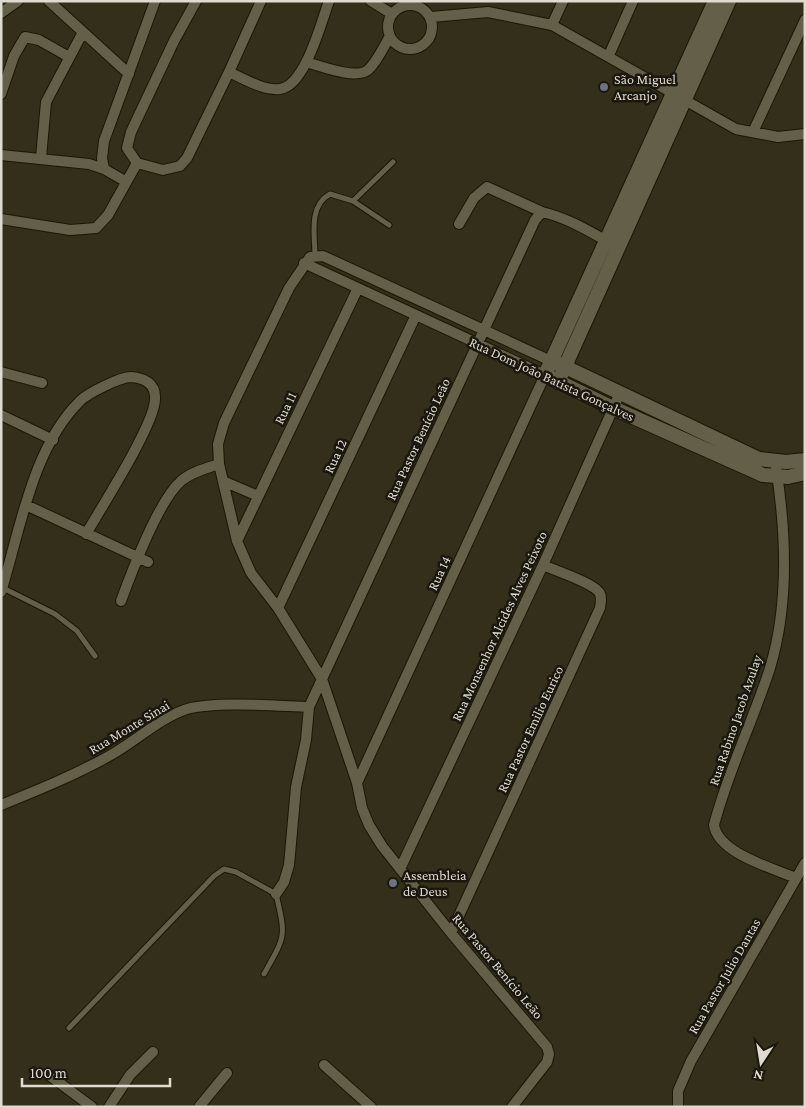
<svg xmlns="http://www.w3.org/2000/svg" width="806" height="1108" viewBox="0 0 806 1108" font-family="'Crimson Pro',serif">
<rect width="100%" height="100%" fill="#342f1a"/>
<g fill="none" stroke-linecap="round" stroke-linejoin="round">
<defs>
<path id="lane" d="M353,201L393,162
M315,256C315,236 308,206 330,194L353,201L389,225
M3,588L55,614L77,631L95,656
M69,1028L214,876L224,869L236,872L276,894C286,937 286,935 264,974"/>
<path id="street" d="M49,1L129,74
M371,1L392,14
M388 27a22 22 0 1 1 44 0a22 22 0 1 1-44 0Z
M1,13L18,1
M431,17L488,12L552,25L736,129L778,137L805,134
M552,25L563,1
M609,55L633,1
M306,62C321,66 356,80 368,70C377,62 384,46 390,36
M229,72C244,79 264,91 280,89C305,86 321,23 329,1
M1,94L14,56L25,37L39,40L69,57
M753,132L805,20
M1,155L89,164L104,169L125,181
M41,158L46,102L83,32
M137,163L163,170L180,166L187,158L229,72L261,1
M137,163L127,148L131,132L174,41L196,1
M104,169L102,158L104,141L155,1
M1,219L70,230L96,228L108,215L137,163
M459,224L474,198L487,187L542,212
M304,263L545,375L357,783
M1,372L42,383
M1,415L53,440
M775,461C786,528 790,602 770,668C753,721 728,771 714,825C718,853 772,868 796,878
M223,481L258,496
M26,505L148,562
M237,541L358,288
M1,592C20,531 32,448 80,401C88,393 120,377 131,377C145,378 156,384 155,399C155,424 101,508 86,534
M121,601C132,571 158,501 181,481C191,472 207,468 219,464
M278,608L416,315
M1,805C38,790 75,775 109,756C135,742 159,718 187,709C217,701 277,706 309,707
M400,869L543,565L620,393
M276,894L284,882L289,865L296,787L306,740L309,707L322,679L278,608L251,573L237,541L219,464L218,444L224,423L289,288L310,257L323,256L551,361
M451,933L600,608C601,602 602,596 599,592C591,582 556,571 543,565
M324,1065L371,1107
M49,1075L92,1107
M109,1107L130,1075L153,1052
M199,1107L227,1073
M512,1107L547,1062L549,1054L547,1047L451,933L382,846L369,825L362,808L357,783L322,679L535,220L542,212C568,218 589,231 612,244
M678,1107V1091L691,1061L805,863"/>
<path id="secondary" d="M715,1L545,375L613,408L763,475L788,477L805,473
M557,363L759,459L786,462L805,460
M558,382L729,1"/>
</defs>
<use href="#lane" stroke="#1c1704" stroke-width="7"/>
<use href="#street" stroke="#1c1704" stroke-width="12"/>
<use href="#secondary" stroke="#1c1704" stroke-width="16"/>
<use href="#lane" stroke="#645f48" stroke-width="5"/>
<use href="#street" stroke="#645f48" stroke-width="10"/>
<use href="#secondary" stroke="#645f48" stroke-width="14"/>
</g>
<g fill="#6b7280" stroke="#19170e" stroke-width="2">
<circle cx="604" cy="87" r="5"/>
<circle cx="393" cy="883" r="5"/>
</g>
<g text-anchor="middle" stroke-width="5" stroke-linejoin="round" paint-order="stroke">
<g font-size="14" fill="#dedbcf" stroke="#19170e" text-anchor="start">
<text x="614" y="84">São Miguel<tspan x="614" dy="16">Arcanjo</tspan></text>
<text x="403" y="880">Assembleia<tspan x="403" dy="16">de Deus</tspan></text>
</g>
<g font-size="14" fill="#dedbcf" stroke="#19170e">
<text transform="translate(552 379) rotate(25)" y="5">Rua Dom João Batista Gonçalves</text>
<text transform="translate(285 408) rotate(-64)" y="5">Rua 11</text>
<text transform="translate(418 439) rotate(-65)" y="5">Rua Pastor Benício Leão</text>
<text transform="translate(335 456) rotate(-65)" y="5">Rua 12</text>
<text transform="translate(439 573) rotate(-65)" y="5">Rua 14</text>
<text transform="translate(499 626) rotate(-65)" y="5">Rua Monsenhor Alcides Alves Peixoto</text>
<text transform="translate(735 720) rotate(-71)" y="5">Rua Rabino Jacob Azulay</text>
<text transform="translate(129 727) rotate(-31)" y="5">Rua Monte Sinai</text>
<text transform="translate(530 729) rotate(-65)" y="5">Rua Pastor Emilio Eurico</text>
<text transform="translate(498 966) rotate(50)" y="5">Rua Pastor Benício Leão</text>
<text transform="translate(724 976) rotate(-60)" y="5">Rua Pastor Julio Dantas</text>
</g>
</g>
<rect width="806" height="1108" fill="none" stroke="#dedbcf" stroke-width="5"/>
<g transform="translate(761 1063) rotate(192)" stroke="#19170e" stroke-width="4" paint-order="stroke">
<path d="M0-4L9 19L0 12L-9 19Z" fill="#dedbcf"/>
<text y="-8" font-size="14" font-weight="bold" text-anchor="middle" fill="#dedbcf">N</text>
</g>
<path d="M22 1078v8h148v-8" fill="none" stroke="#dedbcf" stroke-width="2.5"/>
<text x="30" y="1078" font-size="15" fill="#dedbcf" stroke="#19170e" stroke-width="4" paint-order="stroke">100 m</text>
</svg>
